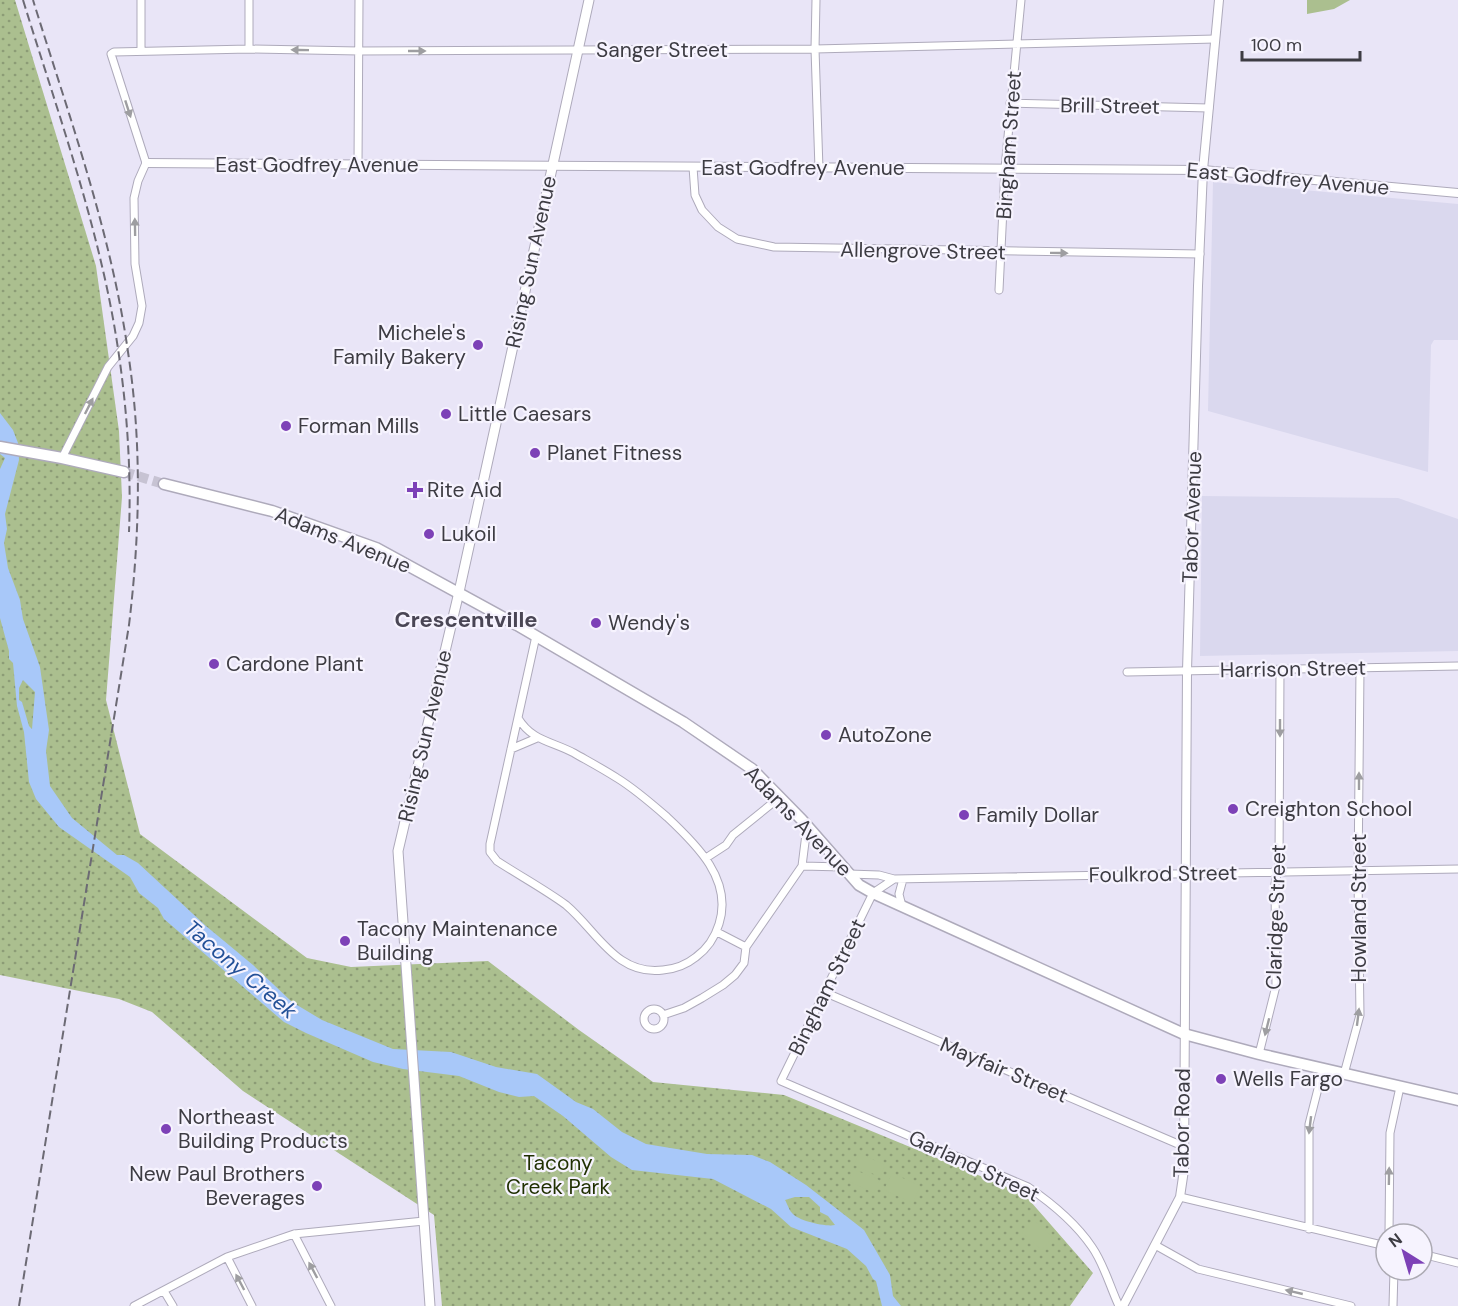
<svg xmlns="http://www.w3.org/2000/svg" width="1458" height="1306" viewBox="0 0 1458 1306" font-family="'DM Sans',sans-serif">
<defs>
<pattern id="park-dots" width="8" height="8" patternUnits="userSpaceOnUse" patternTransform="scale(1.5)"><rect width="8" height="8" fill="#abbf8f"/><path d="M2 2h.1M6 6h.1" fill="none" stroke="#8c9c76" stroke-width="1.8" stroke-linecap="round"/></pattern>
</defs>
<rect width="100%" height="100%" fill="#e9e5f7"/>
<path fill="#dad8ee" d="M1213,182L1458,204V340H1434L1431,345L1428,472L1208,411Z
M1202,496L1398,498L1458,519V651L1200,656Z"/>
<path fill="url(#park-dots)" d="M0,0H15L96,266L119,431L122,497L106,700L140,834L307,958L351,967L488,961L579,1030L653,1082L784,1095L1024,1194L1093,1273L1070,1306H442L434,1215L243,1091L152,1012L119,999L0,975Z"/>
<path fill="#abbf8f" d="M1307,0H1350L1334,9L1307,14Z
M859,1153L885,1165L880,1177L854,1165Z
M853,1169L879,1180L874,1193L848,1181Z
M892,1173L920,1186L913,1203L884,1190Z
M1033,1220L1053,1237L1042,1250L1022,1233Z"/>
<path fill="#a8c8f9" fill-rule="evenodd" d="M0,413L13,430L18,443L19,460L5,514L7,529L4,543L8,568L20,600L23,619L40,667L49,730L46,751L50,786L72,818L117,855H124L138,863L206,926L253,965L292,1002L322,1020L393,1049L451,1052L496,1067L537,1074L576,1102L593,1109L622,1132L646,1144L707,1154L752,1155L770,1162L806,1185L864,1230L890,1275L893,1296L901,1306H882L876,1281L873,1279L866,1266L847,1249L791,1227L771,1209L713,1179L632,1170L611,1157L563,1116L534,1096L519,1097L499,1092L459,1076L403,1069L373,1062L306,1033L284,1022L164,919L158,908L139,893L130,877L59,827L36,799L29,782L24,732L17,706L13,663L9,659V651L0,618V469L5,458L0,454ZM23,680L35,692L32,729L29,726L22,702L19,700V688ZM795,1197H809L820,1207V1212L828,1216L835,1225C826,1227 798,1221 792,1213C789,1210 787,1203 785,1200Z"/>
<g fill="none" stroke-linecap="round" stroke-linejoin="round">
<path stroke="#c7c3d3" stroke-width="10" stroke-dasharray="10 5" stroke-linecap="butt" d="M124,472L164,484"/>
<defs>
<path id="minor" d="M816,0L815,49L819,169
M249,49V0
M141,51V0
M1010,103L1209,108
M358,165L359,0
M693,167L695,195L702,210L718,227L737,239L774,247L1200,254
M999,290L1005,168L1021,0
M62,458L108,367L133,336L139,323L142,306L135,264L134,198L138,181L146,163L111,54L114,52L249,49L359,51L815,49L1215,39
M1127,672L1458,666
M518,718C532,741 551,741 574,753C588,761 603,769 617,778C635,789 651,803 667,817C697,845 733,880 719,924C715,937 707,949 696,957C686,965 675,969 663,970C616,976 597,931 566,905C544,889 520,876 497,861L490,852V844L536,636
M511,749L537,738
M807,826L802,866L843,867
M706,858L726,845L733,835L780,797
M849,874L879,875L894,879
M902,906L899,894L903,879
M717,932L746,947
M824,992L1185,1147
M644 1019a10 10 0 1 1 20 0a10 10 0 1 1-20 0Z
M663,1015L684,1008L702,998L723,985L735,975L744,963L746,947L802,866
M1259,1054L1276,986L1275,884L1279,864L1280,669
M1344,1074L1360,1015L1358,879L1360,668
M1180,1197L1386,1246
M1309,1229V1124L1323,1069
M294,1234L331,1306
M1389,1234L1390,1133L1400,1087
M1155,1245L1198,1269L1351,1306
M1422,1254L1458,1263
M227,1257L252,1306
M164,1291L173,1306
M134,1306L227,1257L294,1234L424,1221
M1119,1306C1110,1287 1104,1264 1092,1247C1075,1222 1053,1204 1028,1187L781,1081L873,893L894,879L1458,869
M1393,1306L1394,1270"/>
<path id="tertiary" d="M146,163L1203,170L1458,193
M1123,1306L1180,1197L1184,1170L1187,671L1198,286L1203,170L1219,0"/>
<path id="secondary" d="M430,1306L398,851L459,592L589,0"/>
<path id="trunk" d="M0,447L62,458L124,472
M164,484L272,511L376,548L517,625L683,722L752,769L802,820L859,885L873,893L1184,1034L1259,1054L1458,1100"/>
</defs>
<use href="#minor" stroke="#aeaabb" stroke-width="9"/>
<use href="#tertiary" stroke="#aeaabb" stroke-width="10"/>
<use href="#secondary" stroke="#aeaabb" stroke-width="11"/>
<use href="#trunk" stroke="#aeaabb" stroke-width="13"/>
<use href="#minor" stroke="#fff" stroke-width="7"/>
<use href="#tertiary" stroke="#fff" stroke-width="8"/>
<use href="#secondary" stroke="#fff" stroke-width="9"/>
<use href="#trunk" stroke="#fff" stroke-width="10"/>
<path stroke="#6c6a74" stroke-width="2" stroke-dasharray="9 4.5" stroke-linecap="butt" d="M23,0C53,97 87,193 108,293C124,370 132,453 129,532
M19,1306L129,625C140,534 142,443 128,352C111,232 69,116 33,0"/>
</g>
<defs><path id="oneway-solid" d="M-6-.8H1V-3.2L6.5 0L1 3.2V.8H-6Z" transform="scale(1.5)"/></defs>
<g fill="#9e9ea1">
<use href="#oneway-solid" transform="translate(300 50) rotate(-179)"/>
<use href="#oneway-solid" transform="translate(417 51)"/>
<use href="#oneway-solid" transform="translate(128 109) rotate(72)"/>
<use href="#oneway-solid" transform="translate(135 227) rotate(-91)"/>
<use href="#oneway-solid" transform="translate(1059 253) rotate(1)"/>
<use href="#oneway-solid" transform="translate(89 406) rotate(-63)"/>
<use href="#oneway-solid" transform="translate(1280 728) rotate(90)"/>
<use href="#oneway-solid" transform="translate(1359 781) rotate(-90)"/>
<use href="#oneway-solid" transform="translate(1358 1017) rotate(-83)"/>
<use href="#oneway-solid" transform="translate(1267 1027) rotate(104)"/>
<use href="#oneway-solid" transform="translate(1310 1125) rotate(97)"/>
<use href="#oneway-solid" transform="translate(1389 1176) rotate(-89)"/>
<use href="#oneway-solid" transform="translate(313 1270) rotate(-118)"/>
<use href="#oneway-solid" transform="translate(240 1282) rotate(-118)"/>
<use href="#oneway-solid" transform="translate(1294 1292) rotate(-167)"/>
</g>
<g fill="#7d41b7" stroke="#f6f3fe" stroke-width="2">
<circle cx="478" cy="345" r="6"/>
<circle cx="446" cy="414" r="6"/>
<circle cx="286" cy="426" r="6"/>
<circle cx="535" cy="453" r="6"/>
<path d="M412 481h6v6h6v6h-6v6h-6v-6h-6v-6h6z"/>
<circle cx="429" cy="534" r="6"/>
<circle cx="596" cy="623" r="6"/>
<circle cx="214" cy="664" r="6"/>
<circle cx="826" cy="735" r="6"/>
<circle cx="1233" cy="809" r="6"/>
<circle cx="964" cy="815" r="6"/>
<circle cx="345" cy="941" r="6"/>
<circle cx="1221" cy="1079" r="6"/>
<circle cx="166" cy="1129" r="6"/>
<circle cx="317" cy="1186" r="6"/>
</g>
<g text-anchor="middle" stroke-width="4.5" stroke-linejoin="round" paint-order="stroke">
<g font-size="21" fill="#3d3c43" stroke="#f6f3fe">
<text x="662" y="57">Sanger Street</text>
<text transform="translate(1110 106) rotate(1)" y="7">Brill Street</text>
<text transform="translate(1009 145) rotate(-86)" y="7">Bingham Street</text>
<text x="317" y="172">East Godfrey Avenue</text>
<text x="803" y="175">East Godfrey Avenue</text>
<text transform="translate(1288 179) rotate(5)" y="7">East Godfrey Avenue</text>
<text transform="translate(923 251) rotate(1)" y="7">Allengrove Street</text>
<text transform="translate(531 262) rotate(-78)" y="7">Rising Sun Avenue</text>
<text transform="translate(1192 517) rotate(-88)" y="7">Tabor Avenue</text>
<text transform="translate(343 540) rotate(22)" y="7">Adams Avenue</text>
<text transform="translate(1293 669) rotate(-1)" y="7">Harrison Street</text>
<text transform="translate(425 736) rotate(-77)" y="7">Rising Sun Avenue</text>
<text transform="translate(798 821) rotate(46)" y="7">Adams Avenue</text>
<text transform="translate(1163 874) rotate(-1)" y="7">Foulkrod Street</text>
<text transform="translate(1359 908) rotate(-90)" y="7">Howland Street</text>
<text transform="translate(1276 917) rotate(-88)" y="7">Claridge Street</text>
<text transform="translate(827 987) rotate(-64)" y="7">Bingham Street</text>
<text transform="translate(1004 1070) rotate(23)" y="7">Mayfair Street</text>
<text transform="translate(1182 1123) rotate(-89)" y="7">Tabor Road</text>
<text transform="translate(974 1166) rotate(25)" y="7">Garland Street</text>
</g>
<g font-size="21" fill="#3d3c43" stroke="#f6f3fe" text-anchor="start">
<text x="466" y="340" text-anchor="end">Michele's<tspan x="466" dy="24">Family Bakery</tspan></text>
<text x="458" y="421">Little Caesars</text>
<text x="298" y="433">Forman Mills</text>
<text x="547" y="460">Planet Fitness</text>
<text x="427" y="497">Rite Aid</text>
<text x="441" y="541">Lukoil</text>
<text x="608" y="630">Wendy's</text>
<text x="226" y="671">Cardone Plant</text>
<text x="838" y="742">AutoZone</text>
<text x="1245" y="816">Creighton School</text>
<text x="976" y="822">Family Dollar</text>
<text x="357" y="936">Tacony Maintenance<tspan x="357" dy="24">Building</tspan></text>
<text x="1233" y="1086">Wells Fargo</text>
<text x="178" y="1124">Northeast<tspan x="178" dy="24">Building Products</tspan></text>
<text x="305" y="1181" text-anchor="end">New Paul Brothers<tspan x="305" dy="24">Beverages</tspan></text>
</g>
<g font-size="21" fill="#1f2f00" stroke="#f6f3fe">
<text x="558" y="1170">Tacony<tspan x="558" dy="24">Creek Park</tspan></text>
</g>
<g font-size="22" font-weight="bold" fill="#4a4655" stroke="#f6f3fe">
<text x="466" y="627">Crescentville</text>
</g>
<g font-size="22" font-style="italic" fill="#235097" stroke="#f6f3fe">
<text transform="translate(241 969) rotate(40)" y="8">Tacony Creek</text>
</g>
</g>
<g transform="translate(1404 1252) rotate(323)"><circle r="28" fill="#f6f3fe" stroke="#acaab3" stroke-width="1.5"/>
<path d="M0-4.5L10 22L0 15L-10 22Z" fill="#7d41b7"/>
<text y="-9" font-size="16" font-weight="bold" text-anchor="middle" fill="#3d3c43">N</text>
</g>
<path d="M1242 51v9h118v-9" fill="none" stroke="#3d3c43" stroke-width="3"/>
<text x="1251" y="51" font-size="18" fill="#3d3c43" stroke="#f6f3fe" stroke-width="4.5" paint-order="stroke">100 m</text>
</svg>
